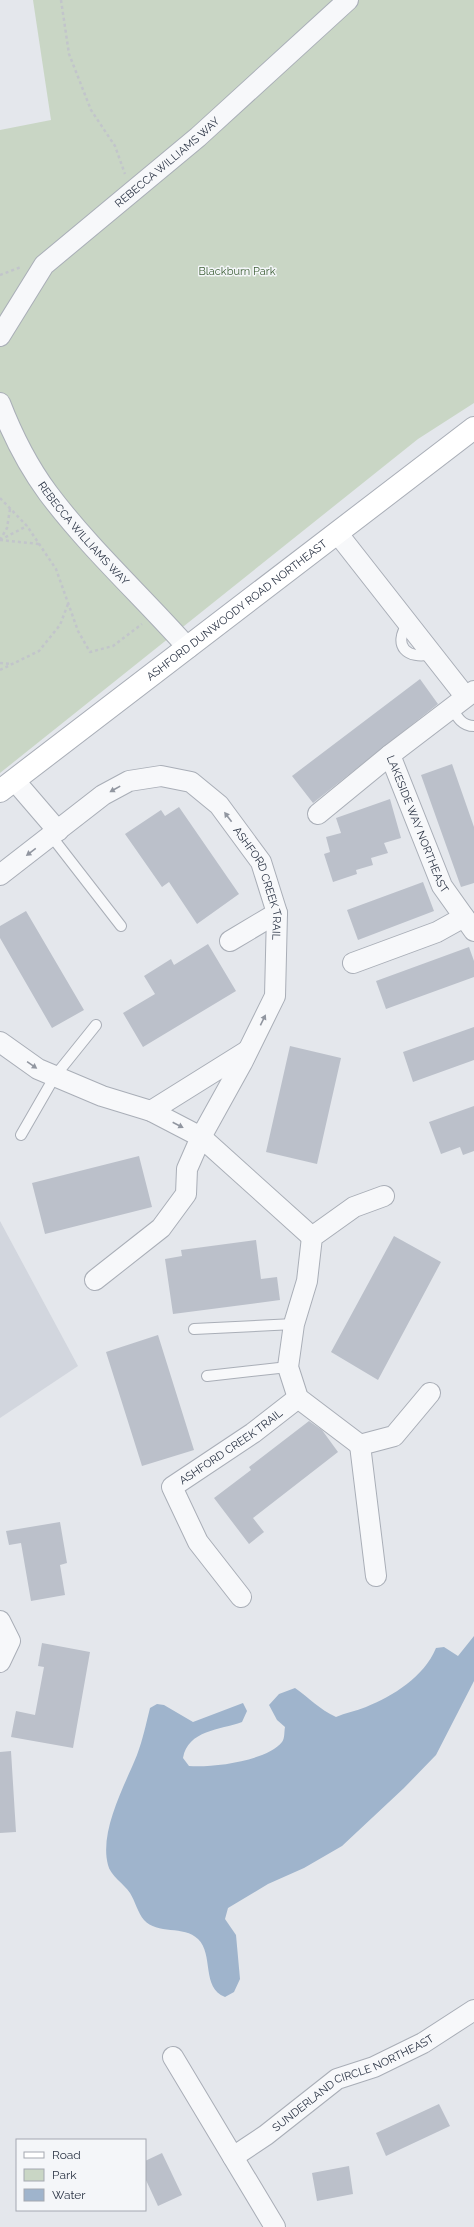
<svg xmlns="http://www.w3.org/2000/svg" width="474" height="2227" viewBox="0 0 474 2227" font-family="Raleway,sans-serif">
<rect width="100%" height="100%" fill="#e4e7ec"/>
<path fill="#d2d6de" d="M0,1221L78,1366L0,1418Z"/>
<path fill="#c9d6c5" d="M33,0H474V403L418,439L0,773V130L51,120Z"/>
<path fill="#9fb4cc" d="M474,1636V1681L436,1755L404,1788L342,1846L304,1868L268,1884L228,1908L225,1919L236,1935L240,1979L234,1992L225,1997C201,1988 214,1954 198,1939C184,1925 157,1935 144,1920C138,1913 135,1901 130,1893C124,1884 110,1875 108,1865C99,1831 125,1785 137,1755C143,1739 146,1724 150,1708L157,1704L164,1705L193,1722L243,1703L247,1711L242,1722C220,1730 188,1730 183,1758L189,1766C212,1768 267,1761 282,1742C285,1738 284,1732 285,1727L277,1720L269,1705L279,1694L295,1688C308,1697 320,1710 336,1717C345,1713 356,1711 366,1707C393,1696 424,1677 436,1648L444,1647L458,1656Z"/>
<path fill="#bbc0ca" d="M420,679L438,704L313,803L292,776Z
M452,764L474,827V883L461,887L421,775Z
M390,799L401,838L384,843L388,853L371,858L373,865L356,870L357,874L333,882L324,854L330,852L326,837L341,833L336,818Z
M179,807L239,894L197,924L169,882L162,887L125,834L161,810L165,816Z
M423,882L434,911L358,940L347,910Z
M26,911L84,1010L52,1028L0,938V926Z
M208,944L236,991L143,1047L123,1013L155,994L144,976L171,959L174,965Z
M469,947L474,961V977L386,1009L376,981Z
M474,1027V1060L413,1082L403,1052Z
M290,1046L341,1058L317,1164L266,1152Z
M474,1106V1151L463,1155L460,1147L441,1154L429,1122Z
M139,1156L152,1207L45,1234L32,1183Z
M394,1236L441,1262L378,1380L331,1352Z
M256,1240L261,1279L277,1277L280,1300L173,1314L165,1259L182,1256L181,1250Z
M158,1335L194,1450L142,1466L106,1352Z
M309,1421L322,1430L338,1452L253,1518L264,1532L249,1544L214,1498L251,1470L249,1467Z
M60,1522L67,1563L60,1565L65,1595L31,1601L21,1543L9,1545L6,1531Z
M42,1643L90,1652L73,1748L11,1737L16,1711L35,1715L44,1667L38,1666Z
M11,1751L16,1832L0,1833V1752Z
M439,2104L450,2126L386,2156L376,2133Z
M162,2153L182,2195L158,2206L145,2178V2161Z
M349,2166L353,2194L317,2201L312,2173Z"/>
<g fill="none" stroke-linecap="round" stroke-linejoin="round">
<defs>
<path id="lane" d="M408,623C392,646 407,660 432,654
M451,707C457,717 462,726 474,726
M52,837L121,926
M21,1135L55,1076L96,1025
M194,1329L294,1324
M207,1376L288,1367"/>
<g id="street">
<path id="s1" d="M0,336L44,265L198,137L348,0"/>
<path id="s2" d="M0,403C12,434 28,466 48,493C90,549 142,596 188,648"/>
<path d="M338,534L465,696"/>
<path id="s3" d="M474,691L390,755L442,886L474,931"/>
<path d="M15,781L58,831"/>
<path d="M318,814L390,755"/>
<path id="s4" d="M0,875L103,795L129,781L161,776L191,782L219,805L261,862L277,913L275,996L242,1063L201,1137L151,1111L102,1096L38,1069L0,1042"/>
<path d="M230,941L277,913"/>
<path d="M353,963L437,932L464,917"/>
<path d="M151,1111L247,1051"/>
<path d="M384,1196L354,1207L312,1237L307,1281L294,1324L288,1367L298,1398L360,1445L394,1436L430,1393"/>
<path d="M95,1280L161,1228L186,1194L187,1169L201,1137L312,1237"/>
<path d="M360,1445L376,1576"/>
<path id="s5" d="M241,1597L198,1542L172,1487L253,1433L298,1398"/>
<path d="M0,1621L10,1641L0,1662"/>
<path d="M173,2057L275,2227"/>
<path id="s6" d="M233,2157L266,2135L337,2079L374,2067L423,2043L474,2010"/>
</g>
<g id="secondary">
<path id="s7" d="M0,791L474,428"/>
</g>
</defs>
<use href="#lane" stroke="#a9aeb7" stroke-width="12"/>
<use href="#street" stroke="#a9aeb7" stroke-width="22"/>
<use href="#secondary" stroke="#a9aeb7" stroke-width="24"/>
<path stroke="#c2c5cb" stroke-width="2.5" stroke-dasharray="3 3" stroke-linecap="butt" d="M61,0L69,54L91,110L115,146L125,174
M0,275L21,267
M0,498L27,526L56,569L78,631L90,652L113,646L142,624
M0,540L39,544
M0,540L7,528L10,509
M0,540L27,526
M0,663L11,664
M0,670L39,651L60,625L68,604"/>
<use href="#lane" stroke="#f7f8fa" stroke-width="10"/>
<use href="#street" stroke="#f7f8fa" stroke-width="20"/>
<use href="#secondary" stroke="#fff" stroke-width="22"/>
</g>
<defs><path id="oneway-solid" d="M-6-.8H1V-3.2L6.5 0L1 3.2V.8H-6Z"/></defs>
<g fill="#9196a0">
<use href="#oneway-solid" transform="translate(115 789) rotate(151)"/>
<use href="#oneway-solid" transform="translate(228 817) rotate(-127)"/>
<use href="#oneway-solid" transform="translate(31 852) rotate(143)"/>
<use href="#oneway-solid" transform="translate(263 1020) rotate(-64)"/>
<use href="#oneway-solid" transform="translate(32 1065) rotate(35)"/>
<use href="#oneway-solid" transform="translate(178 1125) rotate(27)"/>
</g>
<g text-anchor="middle" stroke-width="3" stroke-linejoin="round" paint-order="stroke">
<g font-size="11" fill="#2b3445" stroke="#f4f6f9">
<text dy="4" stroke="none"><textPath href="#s1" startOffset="244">REBECCA WILLIAMS WAY</textPath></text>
<text dy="4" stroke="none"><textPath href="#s2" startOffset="156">REBECCA WILLIAMS WAY</textPath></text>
<text dy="4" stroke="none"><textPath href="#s7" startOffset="298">ASHFORD DUNWOODY ROAD NORTHEAST</textPath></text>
<text dy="4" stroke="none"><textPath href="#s3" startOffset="180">LAKESIDE WAY NORTHEAST</textPath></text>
<text dy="4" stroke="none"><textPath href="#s4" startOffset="349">ASHFORD CREEK TRAIL</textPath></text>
<text dy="4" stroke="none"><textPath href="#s5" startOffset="202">ASHFORD CREEK TRAIL</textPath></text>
<text dy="4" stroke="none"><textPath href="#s6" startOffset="142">SUNDERLAND CIRCLE NORTHEAST</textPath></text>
</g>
<g font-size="11" fill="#3f6138" stroke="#f4f6f9">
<text x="237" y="275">Blackburn Park</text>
</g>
</g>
<rect x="16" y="2139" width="130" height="72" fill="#f4f6f9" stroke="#a4a8b1"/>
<rect x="24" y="2152" width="20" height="6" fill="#ffffff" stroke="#a4a8b1"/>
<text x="52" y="2159" font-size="12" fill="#2b3445">Road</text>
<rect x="24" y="2169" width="20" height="12" fill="#c9d6c5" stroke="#a4a8b1"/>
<text x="52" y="2179" font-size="12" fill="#2b3445">Park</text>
<rect x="24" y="2189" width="20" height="12" fill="#9fb4cc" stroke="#a4a8b1"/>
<text x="52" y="2199" font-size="12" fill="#2b3445">Water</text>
</svg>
